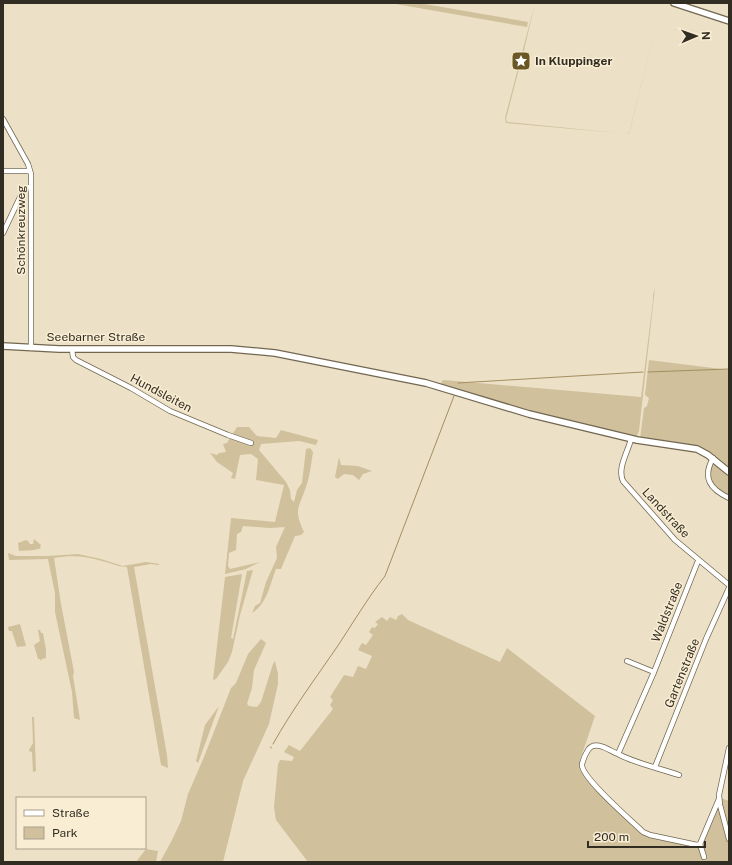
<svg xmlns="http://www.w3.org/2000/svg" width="732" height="865" viewBox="0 0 732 865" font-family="'Public Sans',sans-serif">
<rect width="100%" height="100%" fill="#ece0c6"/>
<path fill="#d0c09c" d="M390,3H419L528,22L527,27Z
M535,3L522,59V62L520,65L506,119L507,122L628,134L629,133L661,7L629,134L506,123L505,118Z
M660,243L639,431L636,438L522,410L443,386L441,383L443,380L641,397L653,301V295L655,288Z
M649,360L729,370V468L717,458L705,450L640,439L644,408L647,406L649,398L645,395Z
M237,427H249L257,436L276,438L281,430L318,440L316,445L299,441L261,444L259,450L286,482L290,490L291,499L294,502L297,490L302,483L306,449L310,448L313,452C311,464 310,476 306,487C299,508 293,509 304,532L301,535L295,536L281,569H276C270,584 267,604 252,613L255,606L260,603L266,582L277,558L276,547L285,527L270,528L243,526L241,532L237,534L236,550L229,553L228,566L230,569L260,562L246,569L225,574L231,518L275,522L284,485L256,480L258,459L251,454L240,455L235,479L231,478L233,473L217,462L210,453L217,455L219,453L226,452L223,444L227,443Z
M339,457L341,465L358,466L372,471L363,474L359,480L353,475L344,474L338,479L335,477Z
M713,463L729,475V496L713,485C710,478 708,471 713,463Z
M34,539L41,545L40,547L41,548C35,551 26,550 19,551L18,543L26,540L28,541L30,544H33Z
M8,553L16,556H48L78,554L101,559L123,566L146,562L160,564L158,565L151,564L134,567L167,755L168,768L161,765L127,567C118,567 111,563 102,561C86,556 71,555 54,558L61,604L74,672L73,676L80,720L74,718L72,692L55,612V593L48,559L9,560Z
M253,570L240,615L232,652L228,662L216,679L213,680L225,577L242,574L231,638L233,639L247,571Z
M402,614L408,620L500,662L507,648L595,716L580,760L582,772L598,791L645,835L700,847L721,798L729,801V862H308L276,820L274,807L278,764L280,760L292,761L294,757L284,752L289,745L300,751L333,709L330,705L333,700L330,697L344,675L353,677L358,666L366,669L372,656L358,650L362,643L366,645L373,635L369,632L372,627L375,628L378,624L375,622L382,617L387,621L390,617L396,620L398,616Z
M20,624L26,646L17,647L12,631H9L8,627Z
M38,630H40L41,633H43L46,650V658L42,659L41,661L40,659H38L34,645L40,641Z
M261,639L266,643L254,670L252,688L247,704L249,706L257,707L261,702L273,664L275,661L278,674V684L269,724L243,781L223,862H160L172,840L181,821L188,794L204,757L231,688L236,683L248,654Z
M219,706L198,763L196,761L205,725Z
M32,717H34L36,771L33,772L32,752L29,751V750L33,743Z
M146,849L158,851L156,862H136Z"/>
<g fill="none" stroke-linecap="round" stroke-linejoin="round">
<path stroke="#a38e60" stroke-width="1" d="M648,372L729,369
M458,383L643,372
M273,744C292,710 315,679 337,647C353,623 367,599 385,576L454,396
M271,748V747"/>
<defs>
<path id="minor" d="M3,119L28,164L31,174V348
M3,171H30
M3,233L22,193L26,188L31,186
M72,349L73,357L76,360L131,388L170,411L228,435L251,443
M631,439C628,452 617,468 623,481L675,540L729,585
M713,458C702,478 710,489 729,498
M698,561L654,672L618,754C610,751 595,739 588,750C586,753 583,760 582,764C580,777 632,821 643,832L650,835L697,845L700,844
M627,661L654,672
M729,748L719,795L720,805L729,839
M618,754C637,764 659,768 679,775
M655,767L706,639L729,588
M704,857L700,844L719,799"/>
<path id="major" d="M674,3L729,21
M3,346L59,349H231L275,353L426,383L529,414L637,440L697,449L708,455L729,472"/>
</defs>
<use href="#minor" stroke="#726751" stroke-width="6"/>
<use href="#major" stroke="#726751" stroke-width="8"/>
<use href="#minor" stroke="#fff" stroke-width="4.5"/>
<use href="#major" stroke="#fff" stroke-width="5.5"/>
</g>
<defs>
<symbol id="sight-square" viewBox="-11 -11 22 22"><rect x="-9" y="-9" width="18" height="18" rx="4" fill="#6b5625" stroke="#f9edd3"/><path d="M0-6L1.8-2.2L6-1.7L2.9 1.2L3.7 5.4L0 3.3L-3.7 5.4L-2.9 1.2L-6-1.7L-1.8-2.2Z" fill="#fff"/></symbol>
</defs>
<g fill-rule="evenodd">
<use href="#sight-square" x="510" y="50" width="22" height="22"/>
</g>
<g text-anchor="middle" stroke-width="3" stroke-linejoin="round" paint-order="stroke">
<g font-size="12" font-weight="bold" fill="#322d23" stroke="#f9edd3" text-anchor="start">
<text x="535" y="65">In Kluppinger</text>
</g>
<g font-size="12" fill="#322d23" stroke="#f9edd3">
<text transform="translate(21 230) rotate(-90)" y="4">Schönkreuzweg</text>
<text x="96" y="341">Seebarner Straße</text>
<text transform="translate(161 393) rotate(28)" y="4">Hundsleiten</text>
<text transform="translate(666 513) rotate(47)" y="4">Landstraße</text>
<text transform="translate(667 612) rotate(-68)" y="4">Waldstraße</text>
<text transform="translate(682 673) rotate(-68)" y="4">Gartenstraße</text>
</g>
</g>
<rect width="732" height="865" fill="none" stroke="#322d23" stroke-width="8"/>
<rect x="16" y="797" width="130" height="52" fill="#f9edd3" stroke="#a9a08d"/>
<rect x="24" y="810" width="20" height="6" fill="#ffffff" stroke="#a9a08d"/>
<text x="52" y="817" font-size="12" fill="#322d23">Straße</text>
<rect x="24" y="827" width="20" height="12" fill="#d0c09c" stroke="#a9a08d"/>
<text x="52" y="837" font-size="12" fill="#322d23">Park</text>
<g transform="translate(696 36) rotate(88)" stroke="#f9edd3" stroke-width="3" paint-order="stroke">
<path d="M0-3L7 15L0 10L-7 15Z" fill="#322d23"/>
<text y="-6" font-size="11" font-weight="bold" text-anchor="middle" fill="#322d23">N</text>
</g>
<path d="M588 841v6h117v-6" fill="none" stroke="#322d23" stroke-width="2"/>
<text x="594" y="841" font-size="12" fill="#322d23" stroke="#f9edd3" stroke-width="3" paint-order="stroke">200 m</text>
</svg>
